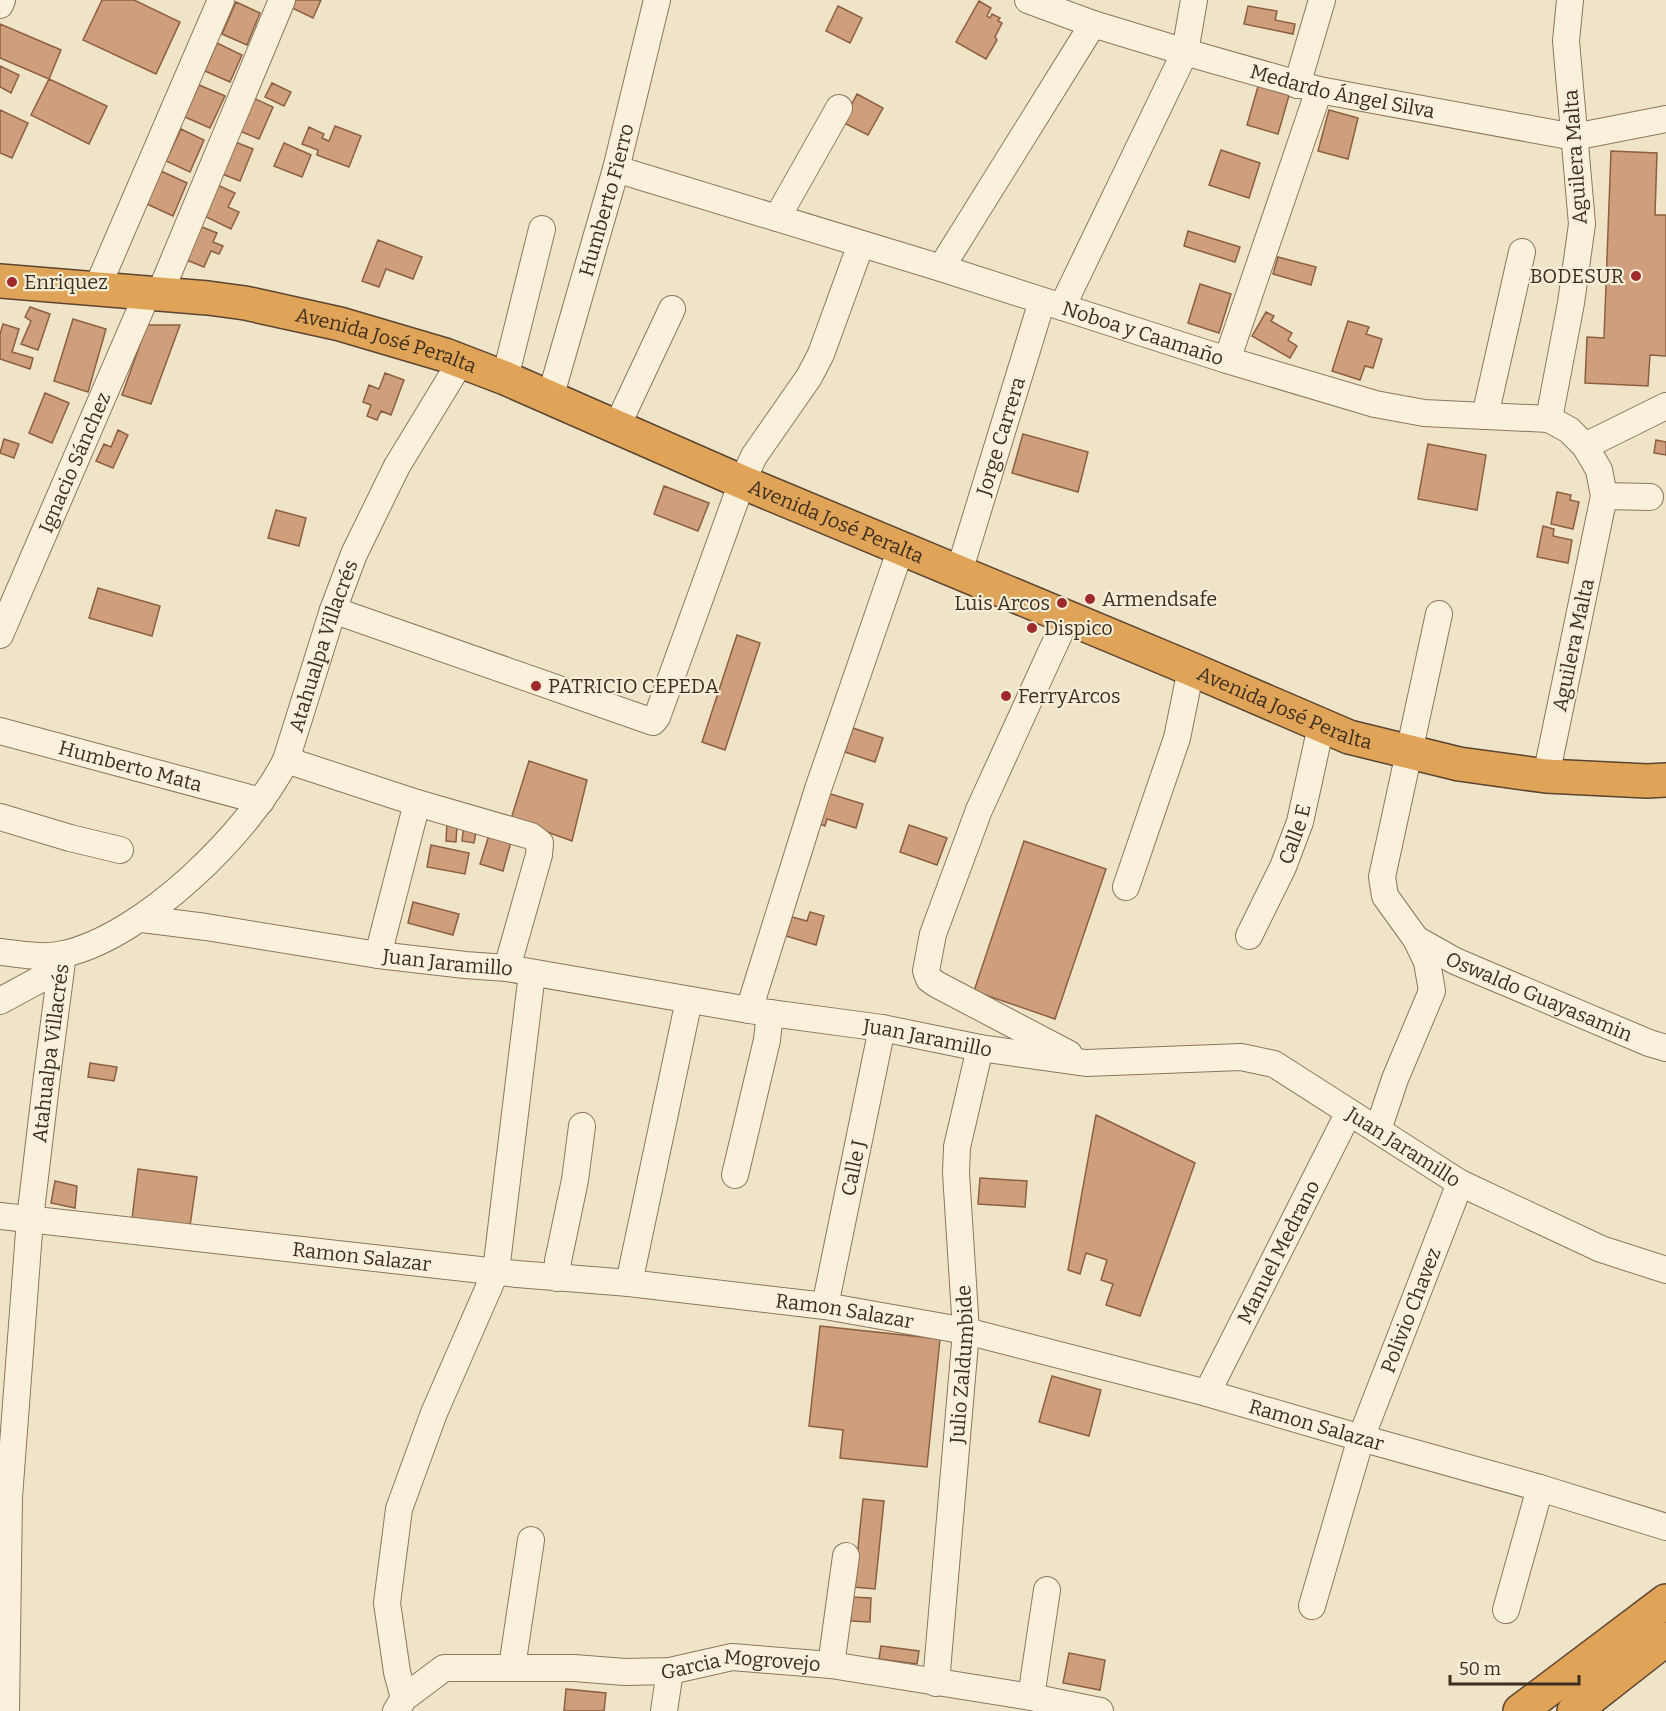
<svg xmlns="http://www.w3.org/2000/svg" width="1666" height="1711" viewBox="0 0 1666 1711" font-family="Bitter,serif">
<rect width="100%" height="100%" fill="#f0e4c8"/>
<path fill="#cf9f7d" stroke="#8d5f41" stroke-width="1.5" d="M102,0H134L180,22L156,74L83,40Z
M291,0H321L313,18L288,6Z
M979,1L991,8L987,16L990,18L992,14L1000,18L998,21L1002,23L995,37L997,40L986,59L956,42Z
M236,2L260,13L247,45L222,34Z
M838,6L862,18L850,43L826,31Z
M1248,6L1277,11L1275,20L1295,24L1293,34L1244,24Z
M0,24L61,50L49,79L0,58Z
M217,43L242,55L230,82L205,71Z
M0,66L19,75L11,93L0,87Z
M49,79L107,106L89,144L31,115Z
M272,83L291,92L284,106L265,97Z
M1259,83L1290,92L1278,134L1247,125Z
M199,85L225,96L210,128L185,117Z
M857,94L883,108L868,135L842,122Z
M249,96L273,107L259,139L235,129Z
M0,110L28,123L12,158L0,153Z
M1329,110L1358,118L1348,159L1318,151Z
M335,126L361,136L349,167L317,155L318,150L302,144L309,127L324,134L322,138L329,141Z
M181,129L204,140L190,172L166,161Z
M230,140L253,149L240,181L217,172Z
M284,143L311,155L302,177L274,166Z
M1221,150L1260,163L1249,198L1209,185Z
M1611,151L1657,153L1655,215H1666V356L1650,355L1648,386L1585,383L1587,337L1604,338Z
M161,171L187,183L173,216L147,204Z
M211,182L235,193L228,207L239,212L231,229L196,212Z
M192,223L217,233L213,242L223,246L219,254L211,251L204,267L179,257Z
M1188,231L1240,247L1235,262L1184,246Z
M378,240L422,257L413,279L386,269L379,287L362,281Z
M1278,257L1316,267L1311,285L1273,274Z
M1200,284L1231,294L1219,333L1188,323Z
M30,307L50,314L38,350L21,344L31,321L25,317Z
M1266,312L1274,316L1271,321L1292,333L1288,340L1297,346L1290,358L1252,336Z
M73,319L106,329L88,392L54,381Z
M1348,321L1369,327L1366,334L1382,339L1373,368L1365,366L1360,380L1332,371Z
M3,324L19,329L12,352L33,358L30,369L0,359V334Z
M147,325H180L151,404L122,395Z
M385,373L404,380L391,415L381,411L377,420L367,416L371,405L363,402L369,385L379,389Z
M45,393L69,403L52,443L29,433Z
M118,430L128,435L113,468L96,461L104,444L111,447Z
M1023,434L1088,452L1078,492L1012,473Z
M4,439L19,444L14,458L0,453Z
M1656,440L1666,442V455L1654,453Z
M1428,444L1486,455L1477,510L1418,499Z
M664,486L709,503L698,531L654,514Z
M1557,492L1571,495L1570,500L1579,502L1573,529L1551,524Z
M276,510L306,518L299,546L268,538Z
M1543,526L1554,529L1553,536L1572,540L1568,563L1537,557Z
M98,588L160,606L152,636L89,618Z
M737,635L760,643L725,750L702,742Z
M853,728L883,738L875,762L845,752Z
M529,761L587,780L572,841L511,819Z
M821,791L863,804L856,828L827,819L825,826L814,822Z
M447,822L457,826L456,842L446,841Z
M464,824L477,826L474,843L462,841Z
M909,825L947,838L937,865L900,852Z
M489,835L511,842L503,871L480,864Z
M1024,841L1106,869L1055,1019L974,991Z
M431,845L469,853L465,874L427,867Z
M413,902L459,914L453,935L408,923Z
M810,912L824,916L816,945L786,936L792,917L807,921Z
M90,1063L117,1067L114,1081L88,1077Z
M1096,1115L1195,1163L1140,1316L1106,1305L1113,1284L1101,1280L1107,1260L1086,1253L1080,1274L1068,1270Z
M138,1169L197,1177L190,1226L132,1219Z
M980,1178L1027,1181L1025,1207L978,1204Z
M55,1181L77,1186L75,1208L51,1203Z
M820,1326L940,1339L927,1467L840,1458L843,1430L809,1426Z
M1052,1376L1101,1390L1089,1436L1039,1422Z
M863,1499L884,1501L875,1589L854,1587Z
M852,1597L871,1598L870,1622L851,1621Z
M881,1646L919,1651L917,1664L879,1659Z
M1069,1653L1105,1660L1100,1690L1063,1683Z
M566,1689L606,1693L604,1711H564Z"/>
<g fill="none" stroke-linecap="round" stroke-linejoin="round">
<defs>
<g id="minor">
<path id="s1" d="M1028,0L1093,24L1185,52L1319,90L1574,137L1666,119"/>
<path d="M0,5L2,0"/>
<path d="M1297,85L1322,0"/>
<path id="s2" d="M616,169L941,268L1227,360L1375,404L1424,413L1549,419L1569,430L1585,446L1599,470L1604,496L1546,776"/>
<path d="M777,218L839,108"/>
<path d="M941,268L1093,24"/>
<path d="M97,288L221,0"/>
<path d="M160,293L282,0"/>
<path d="M1062,307L1185,52L1194,0"/>
<path d="M1227,360L1319,90"/>
<path d="M505,378L542,229"/>
<path id="s3" d="M550,398L616,169L657,0"/>
<path d="M1485,416L1522,252"/>
<path d="M1549,419L1571,303L1582,224L1566,41L1570,0"/>
<path d="M617,426L672,309"/>
<path d="M1585,446L1666,406"/>
<path d="M1604,496L1650,497"/>
<path id="s4" d="M959,572L1042,301"/>
<path d="M333,610L653,722L657,717L742,482L754,456L809,377L821,354L861,244"/>
<path d="M1067,617L979,810L933,934L926,971L929,979L936,984L1069,1054"/>
<path id="s5" d="M0,635L148,292"/>
<path id="s6" d="M0,731L261,801"/>
<path d="M286,760L417,803L531,836L540,843L539,855L507,968"/>
<path d="M0,817L70,838L120,850"/>
<path d="M1126,887L1177,738L1191,669"/>
<path id="s7" d="M142,919L206,927L378,955L465,965L507,968L749,1010L882,1028L980,1048L1086,1063L1241,1057L1274,1064L1460,1183L1601,1249L1666,1270"/>
<path id="s8" d="M1249,936L1283,867L1300,822L1321,726"/>
<path id="s9" d="M1416,939L1455,961L1649,1043L1666,1048"/>
<path id="s10" d="M0,952C21,954 43,959 64,954C144,936 250,832 286,760L333,610L354,554L397,466L461,361"/>
<path d="M378,955L417,803"/>
<path d="M0,1001L61,968"/>
<path d="M749,1010L818,789L901,548"/>
<path d="M1378,1130L1395,1079L1432,991L1427,962L1416,939L1385,896L1382,877L1439,614"/>
<path d="M735,1175L767,1040L770,1013"/>
<path id="s11" d="M0,1216L517,1274L629,1283L825,1306L966,1331L1207,1393L1361,1438L1540,1488L1666,1527"/>
<path d="M557,1278L558,1261L575,1180L582,1126"/>
<path d="M629,1283L689,1000"/>
<path id="s12" d="M825,1306L882,1028"/>
<path id="s13" d="M1207,1393L1349,1112"/>
<path id="s14" d="M1312,1606L1361,1438L1460,1183"/>
<path d="M1506,1610L1540,1488"/>
<path d="M831,1665L846,1556"/>
<path d="M512,1667L531,1540"/>
<path id="s15" d="M936,1683L966,1331L956,1173L957,1147L980,1048"/>
<path d="M1031,1697L1047,1590"/>
<path d="M404,1698L397,1672L387,1603L399,1509L434,1413L496,1271L532,973"/>
<path id="s16" d="M6,1711L9,1497L30,1219L47,1076L63,954"/>
<path id="s17" d="M396,1711L404,1698L444,1668H574L625,1672L670,1671L732,1657L831,1665L1031,1697L1100,1711"/>
<path d="M664,1711L670,1671"/>
</g>
<g id="highway">
<path id="s18" d="M0,281L208,298L245,303L340,324L445,355L505,378L742,482L1191,669L1349,737L1459,764L1546,776L1647,781L1666,780"/>
<path d="M1520,1711L1666,1601"/>
<path d="M1574,1711L1666,1639"/>
</g>
</defs>
<use href="#minor" stroke="#8d765c" stroke-width="28"/>
<use href="#highway" stroke="#5b4430" stroke-width="36"/>
<use href="#minor" stroke="#faf1dc" stroke-width="26"/>
<use href="#highway" stroke="#e0a458" stroke-width="33"/>
</g>
<g fill="#9e2a2b" stroke="#f7eed8" stroke-width="2">
<circle cx="1636" cy="276" r="6"/>
<circle cx="12" cy="282" r="6"/>
<circle cx="1090" cy="599" r="6"/>
<circle cx="1062" cy="603" r="6"/>
<circle cx="1032" cy="628" r="6"/>
<circle cx="536" cy="686" r="6"/>
<circle cx="1006" cy="696" r="6"/>
</g>
<g text-anchor="middle" stroke-width="4.5" stroke-linejoin="round" paint-order="stroke">
<g font-size="20" fill="#3d2e20" stroke="#f7eed8">
<text dy="7" stroke="none"><textPath href="#s1" startOffset="328">Medardo Ángel Silva</textPath></text>
<text transform="translate(1575 157) rotate(-94)" y="7">Aguilera Malta</text>
<text dy="7" stroke="none"><textPath href="#s3" startOffset="206">Humberto Fierro</textPath></text>
<text dy="7" stroke="none"><textPath href="#s2" startOffset="552">Noboa y Caamaño</textPath></text>
<text dy="7" stroke="none"><textPath href="#s18" startOffset="392">Avenida José Peralta</textPath></text>
<text dy="7" stroke="none"><textPath href="#s4" startOffset="142">Jorge Carrera</textPath></text>
<text dy="7" stroke="none"><textPath href="#s5" startOffset="188">Ignacio Sánchez</textPath></text>
<text dy="7" stroke="none"><textPath href="#s18" startOffset="878">Avenida José Peralta</textPath></text>
<text transform="translate(1573 645) rotate(-78)" y="7">Aguilera Malta</text>
<text dy="7" stroke="none"><textPath href="#s10" startOffset="486">Atahualpa Villacrés</textPath></text>
<text dy="7" stroke="none"><textPath href="#s18" startOffset="1364">Avenida José Peralta</textPath></text>
<text dy="7" stroke="none"><textPath href="#s6" startOffset="135">Humberto Mata</textPath></text>
<text dy="7" stroke="none"><textPath href="#s8" startOffset="112">Calle E</textPath></text>
<text dy="7" stroke="none"><textPath href="#s7" startOffset="309">Juan Jaramillo</textPath></text>
<text dy="7" stroke="none"><textPath href="#s9" startOffset="136">Oswaldo Guayasamin</textPath></text>
<text dy="7" stroke="none"><textPath href="#s7" startOffset="795">Juan Jaramillo</textPath></text>
<text dy="7" stroke="none"><textPath href="#s16" startOffset="660">Atahualpa Villacrés</textPath></text>
<text dy="7" stroke="none"><textPath href="#s7" startOffset="1298">Juan Jaramillo</textPath></text>
<text dy="7" stroke="none"><textPath href="#s12" startOffset="141">Calle J</textPath></text>
<text dy="7" stroke="none"><textPath href="#s13" startOffset="158">Manuel Medrano</textPath></text>
<text dy="7" stroke="none"><textPath href="#s11" startOffset="364">Ramon Salazar</textPath></text>
<text dy="7" stroke="none"><textPath href="#s11" startOffset="850">Ramon Salazar</textPath></text>
<text dy="7" stroke="none"><textPath href="#s14" startOffset="312">Polivio Chavez</textPath></text>
<text dy="7" stroke="none"><textPath href="#s15" startOffset="320">Julio Zaldumbide</textPath></text>
<text dy="7" stroke="none"><textPath href="#s11" startOffset="1336">Ramon Salazar</textPath></text>
<text dy="7" stroke="none"><textPath href="#s17" startOffset="363">Garcia Mogrovejo</textPath></text>
</g>
<g font-size="20" fill="#3d2e20" stroke="#f7eed8" text-anchor="start">
<text x="1624" y="283" text-anchor="end">BODESUR</text>
<text x="24" y="289">Enriquez</text>
<text x="1102" y="606">Armendsafe</text>
<text x="1050" y="610" text-anchor="end">Luis Arcos</text>
<text x="1044" y="635">Dispico</text>
<text x="548" y="693">PATRICIO CEPEDA</text>
<text x="1018" y="703">FerryArcos</text>
</g>
</g>
<path d="M1450 1675v9h129v-9" fill="none" stroke="#3d2e20" stroke-width="3"/>
<text x="1459" y="1675" font-size="18" fill="#3d2e20" stroke="#f7eed8" stroke-width="4.5" paint-order="stroke">50 m</text>
</svg>
